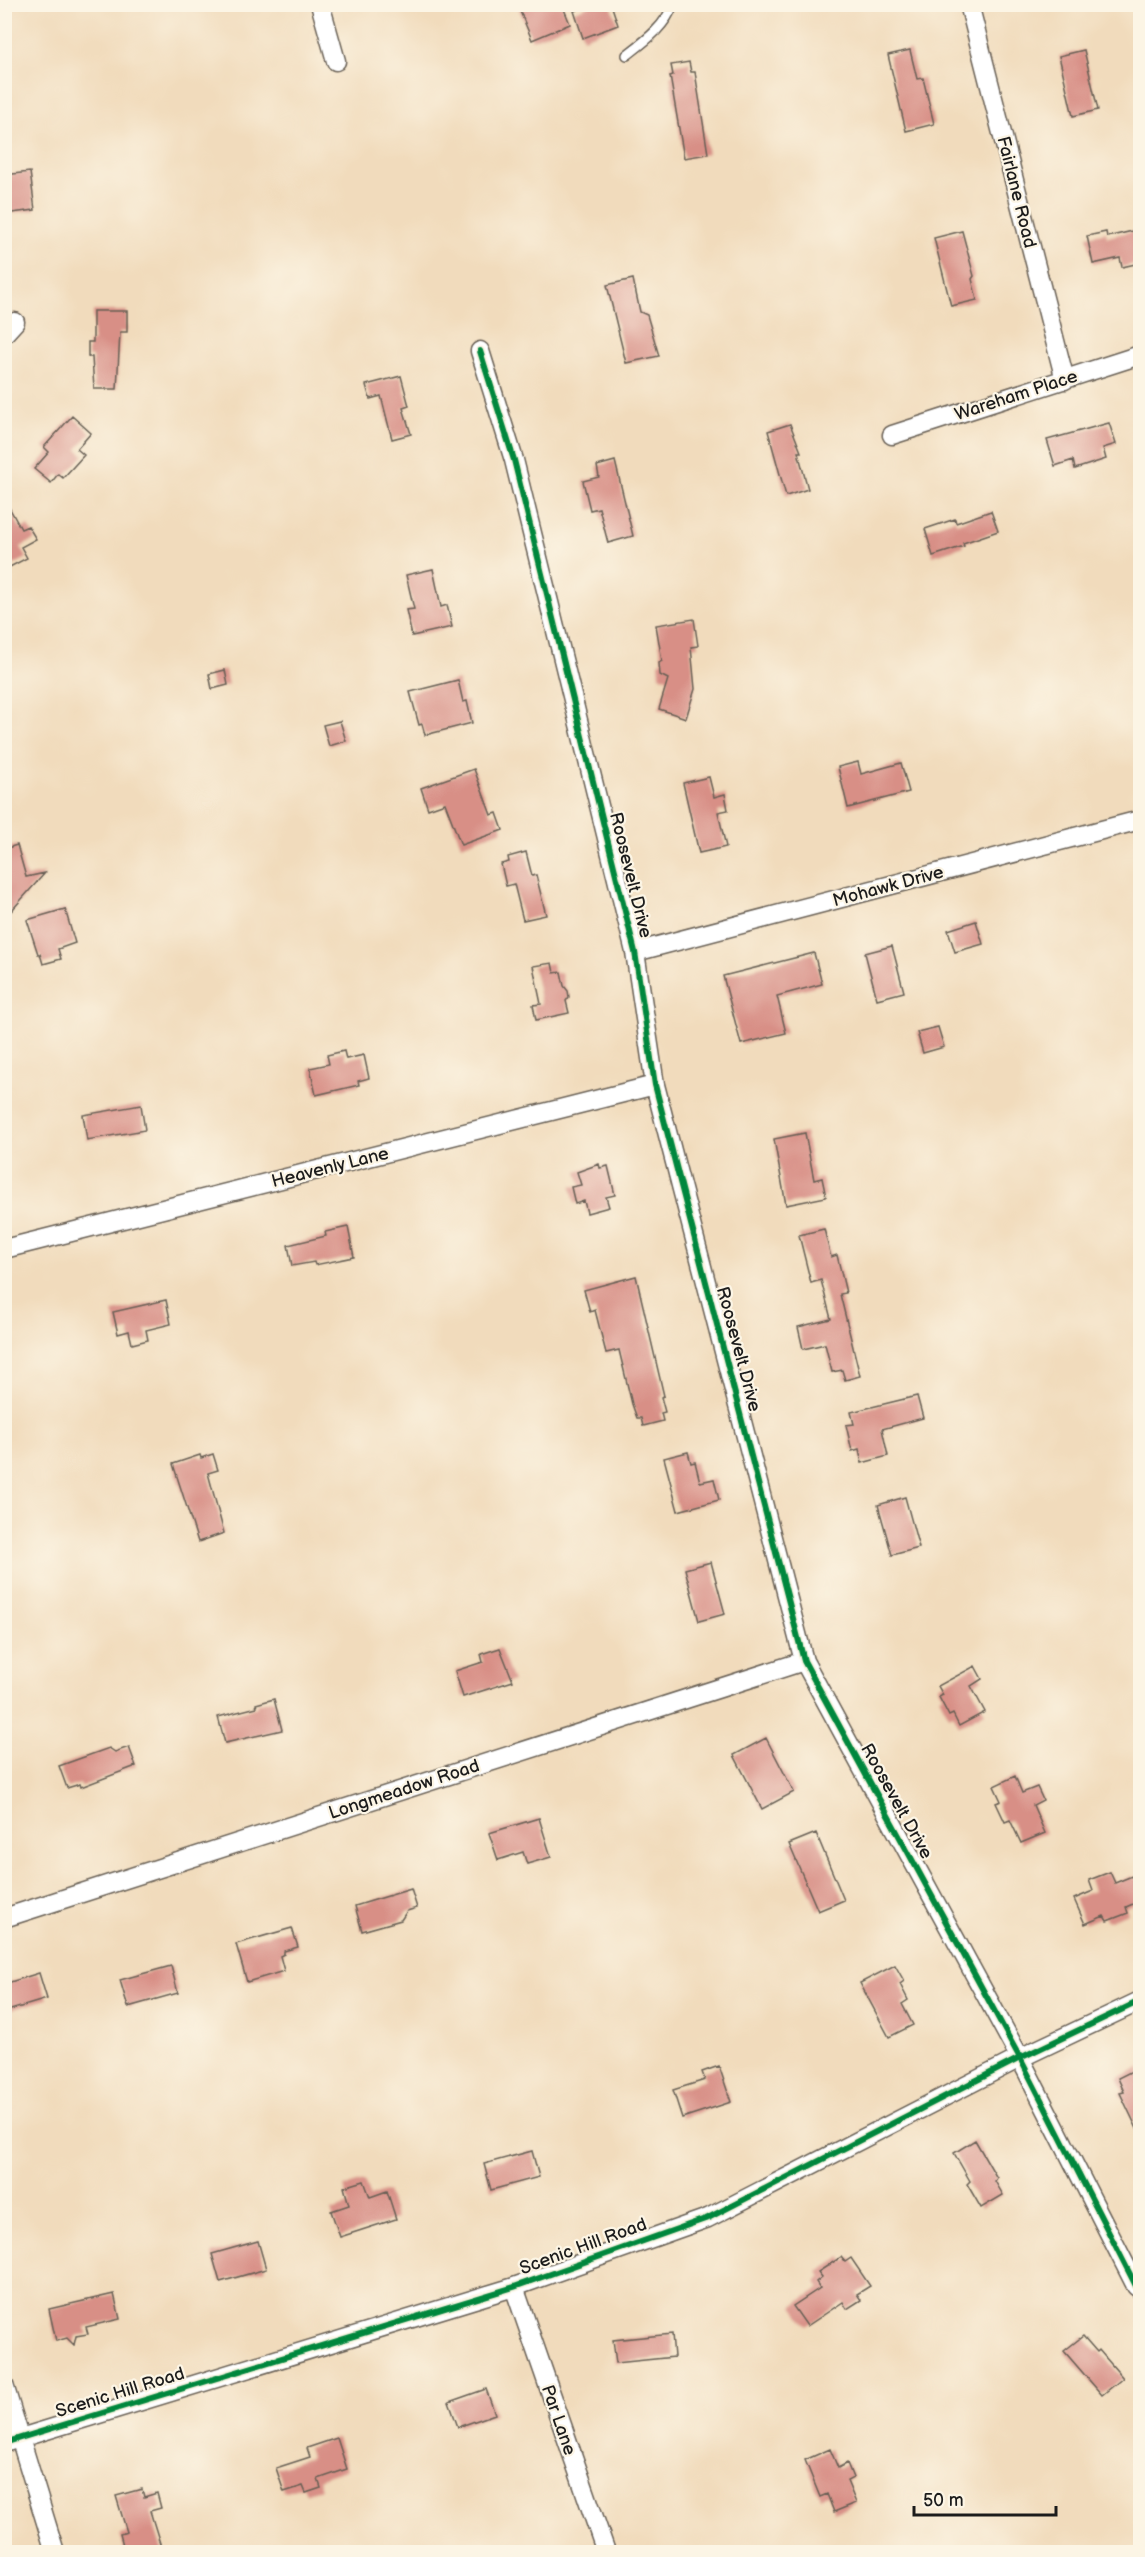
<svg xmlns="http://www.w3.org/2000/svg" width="1145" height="2557" viewBox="0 0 1145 2557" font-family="'Balsamiq Sans',sans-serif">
<rect width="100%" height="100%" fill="#fcf5e5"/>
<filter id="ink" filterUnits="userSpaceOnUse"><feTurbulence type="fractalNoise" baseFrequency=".0167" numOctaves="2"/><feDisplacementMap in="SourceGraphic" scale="12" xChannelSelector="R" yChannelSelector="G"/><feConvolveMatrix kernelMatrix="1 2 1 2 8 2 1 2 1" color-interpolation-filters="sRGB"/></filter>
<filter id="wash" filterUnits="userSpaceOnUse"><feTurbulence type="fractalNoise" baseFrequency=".008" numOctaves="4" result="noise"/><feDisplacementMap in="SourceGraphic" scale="24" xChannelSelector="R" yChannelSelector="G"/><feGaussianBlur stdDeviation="1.35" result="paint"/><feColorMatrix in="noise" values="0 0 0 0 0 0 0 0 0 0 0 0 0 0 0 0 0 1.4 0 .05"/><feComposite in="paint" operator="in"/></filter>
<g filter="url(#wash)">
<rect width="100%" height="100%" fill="#f1dbbc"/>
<g id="blocks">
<path fill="#d88f86" d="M517,4H562L570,24L532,40Z
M593,4H611L618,25L583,38L574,11Z
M910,50L917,79L923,78L934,124L906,131L888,55Z
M1084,50L1098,110L1073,116L1059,56Z
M689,62L691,72H695L708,154L684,158L670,76L673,75L671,65Z
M30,172L35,210L4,214V175Z
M1137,230L1140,245V263L1122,267L1120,258L1093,264L1087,236L1106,232L1107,237Z
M962,231L974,276L972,279L977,300L951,306L934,238Z
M633,279L640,312L647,315L659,356L626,363L607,285Z
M93,311H127V332H120L117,389H94L92,357H88V342H93Z
M401,376L409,406L403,408L411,434L392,439L381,396L370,399L366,385Z
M72,416L91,433L77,449L84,455L63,478L58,474L51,483L34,469L49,452L44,447Z
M1109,423L1116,444L1103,448L1106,459L1075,469L1073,460L1055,466L1047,440Z
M790,424L801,452H798L808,489L786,496L768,431Z
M615,461L633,536L608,543L599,508L590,510L583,481L599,477L597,466Z
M4,498L21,529L28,526L36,539L21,547L27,558L4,570Z
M991,511L998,531L963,543L964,546L933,556L925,529L955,519L956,523Z
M433,569L441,607L447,605L452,627L412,636L406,610L414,609L406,575Z
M694,619L698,646L691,647L695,689L686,718L659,709L668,679L660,675L659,663L662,661L656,625Z
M225,670L228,685L212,689L209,674Z
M458,680L463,702L467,701L472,723L425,735L422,724L419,725L410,692Z
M340,721L346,741L329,746L323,725Z
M858,762L861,774L901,763L909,792L848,808L838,767Z
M474,769L491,815L497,813L503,830L461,845L445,803L428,809L421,788Z
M709,777L714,797L725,794L728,810L718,812L726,847L699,853L683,783Z
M17,845L26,877L45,873L4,919V849Z
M526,852L532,876L536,875L546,915L523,920L514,884L506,886L501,864L509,862L508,857Z
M65,909L75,943L58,949L61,959L43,964L40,954H38L27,920Z
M976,921L983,944L955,952L948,930Z
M892,946L904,992L877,999L865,953Z
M814,953L822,984L777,996L786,1033L741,1044L723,976Z
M552,963L554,973L561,972L564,986L568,991L569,997L566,1001L569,1013L536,1020L533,1005L541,1004L533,966Z
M938,1027L944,1047L923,1053L917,1032Z
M344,1051L346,1059L364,1055L369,1078L358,1081L359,1085L316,1095L310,1068L329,1064L327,1055Z
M141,1105L145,1130L87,1140L83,1115Z
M805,1133L814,1180L822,1178L826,1197L786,1205L774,1139Z
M599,1164L600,1168L608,1166L615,1195L606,1197L609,1207L587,1213L584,1201L575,1204L571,1187L581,1185L577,1172Z
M348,1227L354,1257L315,1265L314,1262L292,1266L288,1245L326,1236L325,1232Z
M824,1229L831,1257L837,1255L846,1293L840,1294L860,1376L845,1380L842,1370L832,1372L825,1344L803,1349L798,1327L831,1319L821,1280L811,1283L799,1235Z
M636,1276L664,1396L661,1397L665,1412L661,1413L663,1421L643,1426L641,1418H637L632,1404L619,1350L606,1353L595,1310L590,1312L584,1290Z
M166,1300L171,1324L146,1330L148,1340L132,1344L129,1331L118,1334L113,1312Z
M917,1396L923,1418L882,1429L888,1456L862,1463L859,1449L852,1451L846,1425L854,1424L851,1412Z
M688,1452L691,1463L695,1462L700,1482L714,1479L719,1500L678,1511L664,1458Z
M213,1454L218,1470L208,1473L224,1533L198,1542L173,1464L200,1455L201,1458Z
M905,1497L919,1548L892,1555L878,1505Z
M711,1562L725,1614L699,1621L685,1569Z
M500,1648L513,1681L463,1697L455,1671L483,1662L481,1654Z
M975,1666L982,1679L971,1686L985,1712L959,1726L953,1714L949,1716L939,1697L943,1695L938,1686Z
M274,1699L282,1730L225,1743L218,1717L257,1707L256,1704Z
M766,1738L794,1792L762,1809L734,1755Z
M129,1747L136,1766L81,1787L80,1784L67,1788L59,1766L109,1748L115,1752Z
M1015,1776L1022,1793L1037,1787L1043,1800L1033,1805L1045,1833L1021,1843L1010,1820L1005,1822L996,1803L1001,1801L994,1786Z
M539,1818L551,1857L527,1864L523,1852L498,1860L489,1833Z
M816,1833L844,1900L818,1911L789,1844Z
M1110,1872L1115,1883L1132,1876L1134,1879L1140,1876V1901L1126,1907L1128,1913L1107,1921L1104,1916L1085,1924L1074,1899L1093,1891L1089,1880Z
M411,1889L417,1908L407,1911L401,1920L362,1931L355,1906Z
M292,1928L298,1947L284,1951V1954L280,1956L284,1971L247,1982L236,1944Z
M895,1965L904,1981L900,1984L908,2000L902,2004L913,2025L889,2037L860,1983Z
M171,1966L178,1993L128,2007L120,1980Z
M39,1973L47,1999L4,2012V1984Z
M719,2066L731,2102L682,2118L673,2090L705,2080L702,2072Z
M1140,2067V2135L1120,2093L1124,2092L1118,2078Z
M975,2140L997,2178L995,2181L1003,2195L981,2208L967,2184L970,2181L954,2153Z
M532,2151L539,2177L491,2190L484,2164Z
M364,2181L370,2197L387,2191L396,2219L340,2237L331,2211L349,2205L344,2187Z
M258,2241L266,2269L220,2282L212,2254Z
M841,2257L845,2262L851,2258L870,2286L857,2294L861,2300L847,2309L843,2302L807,2326L793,2306L820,2288L816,2282L822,2277L818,2272Z
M114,2294L120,2319L86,2327L88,2334L76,2336L74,2345L67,2338L56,2341L49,2309Z
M672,2334L674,2357L616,2363L613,2340Z
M1083,2336L1097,2352L1099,2350L1123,2378L1102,2395L1064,2351Z
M486,2389L495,2414L458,2427L449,2402Z
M337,2438L347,2469L318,2479L321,2488L306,2493L303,2486L284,2492L276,2468L310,2457L307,2448Z
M830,2449L838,2468L847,2463L853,2478L847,2481L856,2503L834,2512L827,2494L820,2497L805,2460Z
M142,2489L144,2497L157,2493L161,2508L150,2511L163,2553H125L120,2534L127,2532L116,2496Z"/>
</g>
</g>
<g filter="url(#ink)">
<use href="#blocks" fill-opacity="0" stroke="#675f54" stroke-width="1.5"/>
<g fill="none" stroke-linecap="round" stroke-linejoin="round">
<defs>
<path id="lane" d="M627,55C645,41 666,26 673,4"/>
<path id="street" d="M320,4L336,61
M969,4L1065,380
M4,334L15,322
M480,351L514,460L635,952L655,1085L804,1661L1020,2058L1136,2286L1140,2289
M892,435L1140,355
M635,952L1140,820
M4,1249L655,1085
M4,1918L804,1661
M514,2287L606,2552
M4,2385L55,2552
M4,2443L514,2287L708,2218L1020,2058L1140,2001"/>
</defs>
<use href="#lane" stroke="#675f54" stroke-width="12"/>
<use href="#street" stroke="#675f54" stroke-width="21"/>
<use href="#lane" stroke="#fff" stroke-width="9"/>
<use href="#street" stroke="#fff" stroke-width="18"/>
<defs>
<path id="cycleway" d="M480,351L514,460L635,952L655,1085L804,1661L1020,2058L1136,2286L1140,2289
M4,2443L514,2287L708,2218L1020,2058L1140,2001"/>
</defs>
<use href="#cycleway" stroke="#fcf5e5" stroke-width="10"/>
<use href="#cycleway" stroke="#00873e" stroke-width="6"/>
</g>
</g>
<g text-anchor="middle" stroke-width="4.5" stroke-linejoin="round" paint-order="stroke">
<g font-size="18" fill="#1c1c1c" stroke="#fcf5e5">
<text transform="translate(1017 192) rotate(76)" y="6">Fairlane Road</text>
<text transform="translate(1016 395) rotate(-18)" y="6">Wareham Place</text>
<text transform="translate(631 875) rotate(76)" y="6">Roosevelt Drive</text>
<text transform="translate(888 886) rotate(-15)" y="6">Mohawk Drive</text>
<text transform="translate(330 1167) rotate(-14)" y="6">Heavenly Lane</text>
<text transform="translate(739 1349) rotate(75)" y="6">Roosevelt Drive</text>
<text transform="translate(404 1789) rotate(-18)" y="6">Longmeadow Road</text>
<text transform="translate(897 1801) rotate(61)" y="6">Roosevelt Drive</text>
<text transform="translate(583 2246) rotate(-20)" y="6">Scenic Hill Road</text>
<text transform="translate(120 2392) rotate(-17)" y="6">Scenic Hill Road</text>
<text transform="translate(559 2420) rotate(71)" y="6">Par Lane</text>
</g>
</g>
<rect width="1145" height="2557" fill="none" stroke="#fcf5e5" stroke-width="24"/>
<path d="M914 2506v9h142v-9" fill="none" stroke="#1c1c1c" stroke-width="3"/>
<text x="923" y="2506" font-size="18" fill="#1c1c1c" stroke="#fcf5e5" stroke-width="4.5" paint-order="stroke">50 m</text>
</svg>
